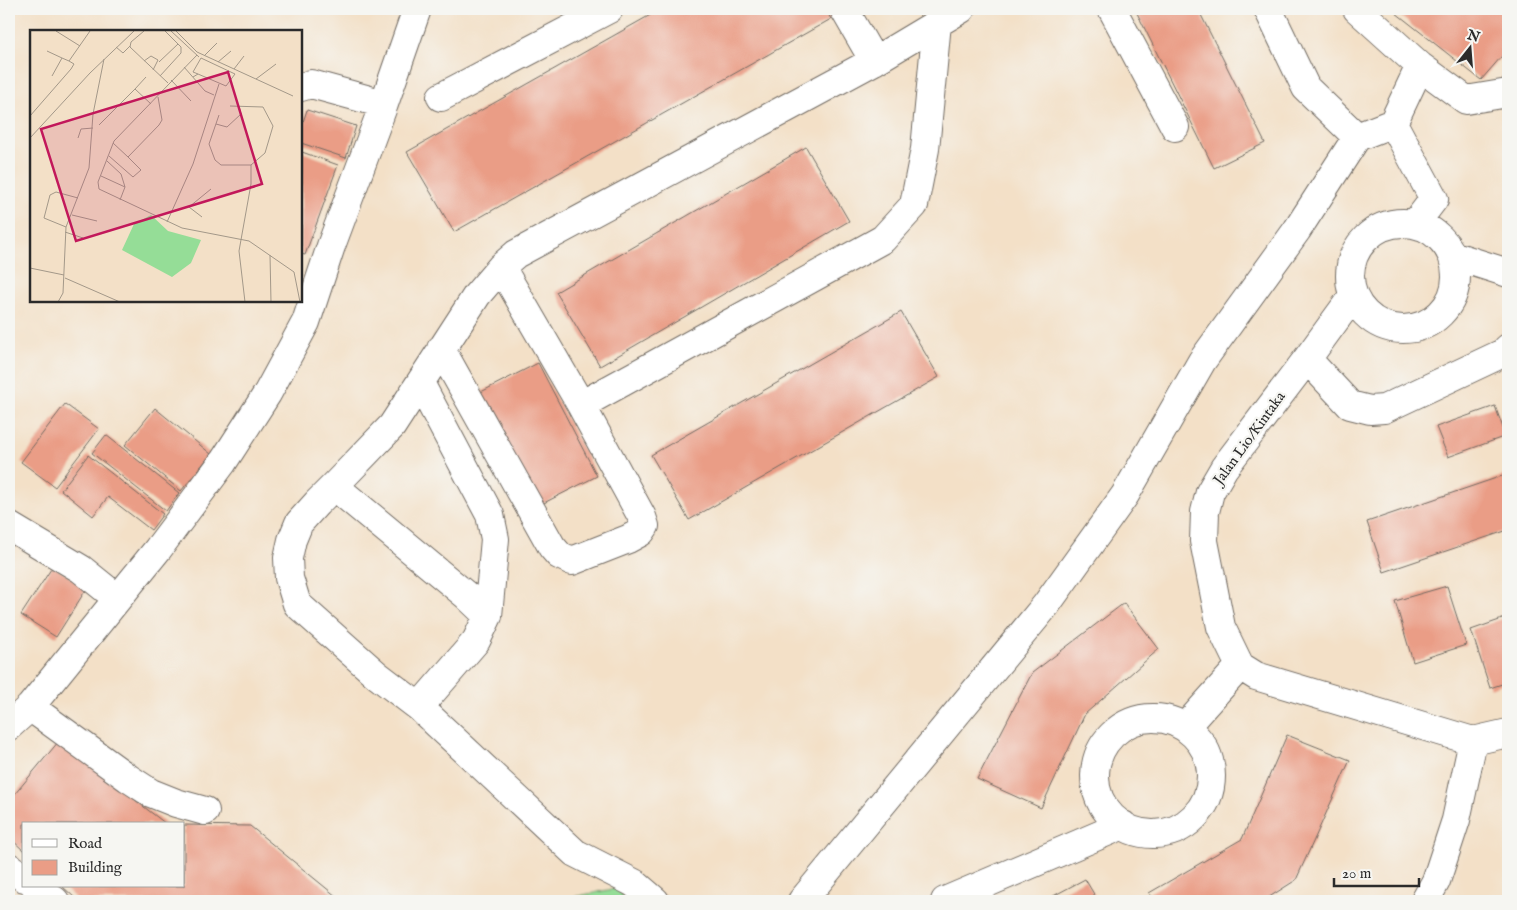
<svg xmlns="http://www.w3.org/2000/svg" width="1517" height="910" viewBox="0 0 1517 910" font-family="'IM FELL English',serif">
<rect width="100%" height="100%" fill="#f6f6f2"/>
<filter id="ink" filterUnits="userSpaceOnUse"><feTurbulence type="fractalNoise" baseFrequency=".02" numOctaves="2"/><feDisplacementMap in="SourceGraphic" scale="10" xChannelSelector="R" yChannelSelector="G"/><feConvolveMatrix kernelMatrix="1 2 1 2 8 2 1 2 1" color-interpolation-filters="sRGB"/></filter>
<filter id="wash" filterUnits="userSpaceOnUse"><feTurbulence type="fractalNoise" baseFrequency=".0096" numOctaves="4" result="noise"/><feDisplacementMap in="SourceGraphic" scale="20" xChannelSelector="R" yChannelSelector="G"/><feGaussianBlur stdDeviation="1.12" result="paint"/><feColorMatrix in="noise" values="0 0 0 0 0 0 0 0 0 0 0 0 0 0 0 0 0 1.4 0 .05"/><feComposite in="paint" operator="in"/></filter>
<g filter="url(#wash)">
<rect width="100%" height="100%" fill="#f3e0c7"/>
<path fill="#95dd97" stroke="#608461" d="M618,888L625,901H553Z"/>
<g id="blocks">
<path fill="#ea9d86" d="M661,9H825L831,19L454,232L407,152Z
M1135,9H1198L1265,143L1214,168Z
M1391,9H1508V49L1481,80Z
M307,110L356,126L346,158L301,143V128Z
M806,147L849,221L600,366L556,292Z
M302,152L338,165L305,255L301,254Z
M901,312L939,377L689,520L651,455Z
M538,363L597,476L534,508L475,395Z
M65,404L99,429L55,487L21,462Z
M1495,406L1506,436L1448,457L1436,427Z
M155,408L211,454L181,491L125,445Z
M106,435L179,493L166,511L92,453Z
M88,455L163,514L151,530L108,497L93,516L61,490Z
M1508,474V530L1384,572L1367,522Z
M53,566L87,588L56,637L21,615Z
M1447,586L1466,645L1413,662L1395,601Z
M1124,603L1159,649L1085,714L1041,808L977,779L1032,673Z
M1508,617V682L1490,688L1471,630Z
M1287,735L1350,760L1296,880L1263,901H1154L1149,893L1242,839Z
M59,741L166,824H24V851L9,837V801Z
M184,825L250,826L342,901H74L75,898L62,886H184Z
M1085,879L1098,901H1044Z"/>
</g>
</g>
<g filter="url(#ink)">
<use href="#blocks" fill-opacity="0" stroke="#716a62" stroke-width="1"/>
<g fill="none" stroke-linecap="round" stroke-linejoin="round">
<defs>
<path id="minor" d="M844,9L874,61
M1112,9L1175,127
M1268,9L1306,88L1357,137
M1357,9L1420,66L1466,100L1508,93
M301,87L311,84L384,104
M441,97L609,9
M1393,123L1434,199L1415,224
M1350 276a53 53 0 1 1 106 0a53 53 0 1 1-106 0Z
M1452,255L1508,273
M501,267L581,405L883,239L914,205L925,149L937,23
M1353,296L1307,359L1224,468L1210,492L1205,512L1204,541L1221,627L1240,666L1256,676L1473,741
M441,349L552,547L559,555L572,561L628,539L641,532L645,526L642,517L581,405
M1307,359L1350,405L1370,410L1384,409L1503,353L1508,348
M420,383L490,515L495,539L488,616
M334,486L467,596L488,616L476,641L419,707
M9,526L81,569L117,598
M30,707L128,778L151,793L176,803L205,811
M1095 776a58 58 0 1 1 116 0a58 58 0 1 1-116 0Z
M9,726L30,707L158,549L223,462L267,394L306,322L331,246L384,104L417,9
M1185,727L1240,666
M9,867L24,878
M35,886L55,901
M655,901L634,883L575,853L419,707L377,675L297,604L289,578L288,558L292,540L299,523L317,503L334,486L392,426L477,295L501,267L516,254L874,61L961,9
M802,901L1046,605L1125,495L1202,361L1297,230L1357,137L1393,123L1420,66
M945,901L1123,825
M1425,901L1436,881L1456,820L1473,741L1508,733"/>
</defs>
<use href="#minor" stroke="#716a62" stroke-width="30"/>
<use href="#minor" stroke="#fff" stroke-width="28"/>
</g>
</g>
<g text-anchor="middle" stroke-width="4.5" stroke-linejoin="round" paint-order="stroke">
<g font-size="15" fill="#2b2b2b" stroke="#f6f6f2">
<text transform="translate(1249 438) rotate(-54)" y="5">Jalan Lio/Kintaka</text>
</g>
</g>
<g transform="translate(30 30)">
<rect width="272" height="272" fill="#f3e0c7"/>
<path d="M121,185L138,201L171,210L161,233L142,247L92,220L104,194Z" fill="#95dd97"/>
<path fill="none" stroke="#a39889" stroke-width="1" d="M26,1L50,16M114,1L101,12L100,17L138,53M141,1L169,27M146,1L167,22L263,66M86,17L93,23L100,16M17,21L32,28M167,25L84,111L68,152L69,159L152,198L219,211L264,242L270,272M174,26L187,13M114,31L121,26L128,30L123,40M129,32L148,14M188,32L201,21M154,37L175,61L184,65M204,39L214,26M22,46L32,28L39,31M130,46L151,23V17L135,1M163,47L168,44L163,42L171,28L205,44L196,56L168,44M226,49L246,34M141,50L161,71M105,59L116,47M200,76L233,77L243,96L235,123L221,135V154L209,221L215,272M189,85L179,114L185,130L191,135H221M0,86L41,39L44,34L39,31L60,1M186,94L197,97L211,84L209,76M69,95L105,59L121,74M0,108L60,43L104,1M48,108L51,99L63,98M83,113L98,127L129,95L132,90L128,67M79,126L103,147L111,140L98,127M77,131L91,144L95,157M71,146L95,157L90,170M42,185L67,191M172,187L159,177L181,159M137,192L163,134L189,54M36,197L14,188L20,165L26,162L48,168M35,202L53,208M240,225L241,272M0,238L34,245M35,248L90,272M28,272L33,263L36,197L59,138L63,84L74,29M141,272H178"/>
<path fill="#c2185b" fill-opacity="0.15" stroke="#c2185b" stroke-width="2.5" d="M198,42L232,154L46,211L11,99Z"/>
<rect width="272" height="272" fill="none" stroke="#2b2b2b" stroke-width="2.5"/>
</g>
<rect width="1517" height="910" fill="none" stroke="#f6f6f2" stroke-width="30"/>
<rect x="22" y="822" width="162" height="65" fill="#f6f6f2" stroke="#a5a5a2"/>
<rect x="32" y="839" width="25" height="8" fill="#ffffff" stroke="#a5a5a2"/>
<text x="68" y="848" font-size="15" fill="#2b2b2b">Road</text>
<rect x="32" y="860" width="25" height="15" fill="#ea9d86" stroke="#a5a5a2"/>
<text x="68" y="872" font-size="15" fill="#2b2b2b">Building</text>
<g transform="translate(1470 48) rotate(17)" stroke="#f6f6f2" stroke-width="4" paint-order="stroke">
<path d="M0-4L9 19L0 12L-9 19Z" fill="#2b2b2b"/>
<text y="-8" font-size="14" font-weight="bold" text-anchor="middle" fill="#2b2b2b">N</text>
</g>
<path d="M1334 878v8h85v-8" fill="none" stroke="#2b2b2b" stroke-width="2.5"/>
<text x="1342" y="878" font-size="15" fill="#2b2b2b" stroke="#f6f6f2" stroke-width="4" paint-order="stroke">20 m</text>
</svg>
